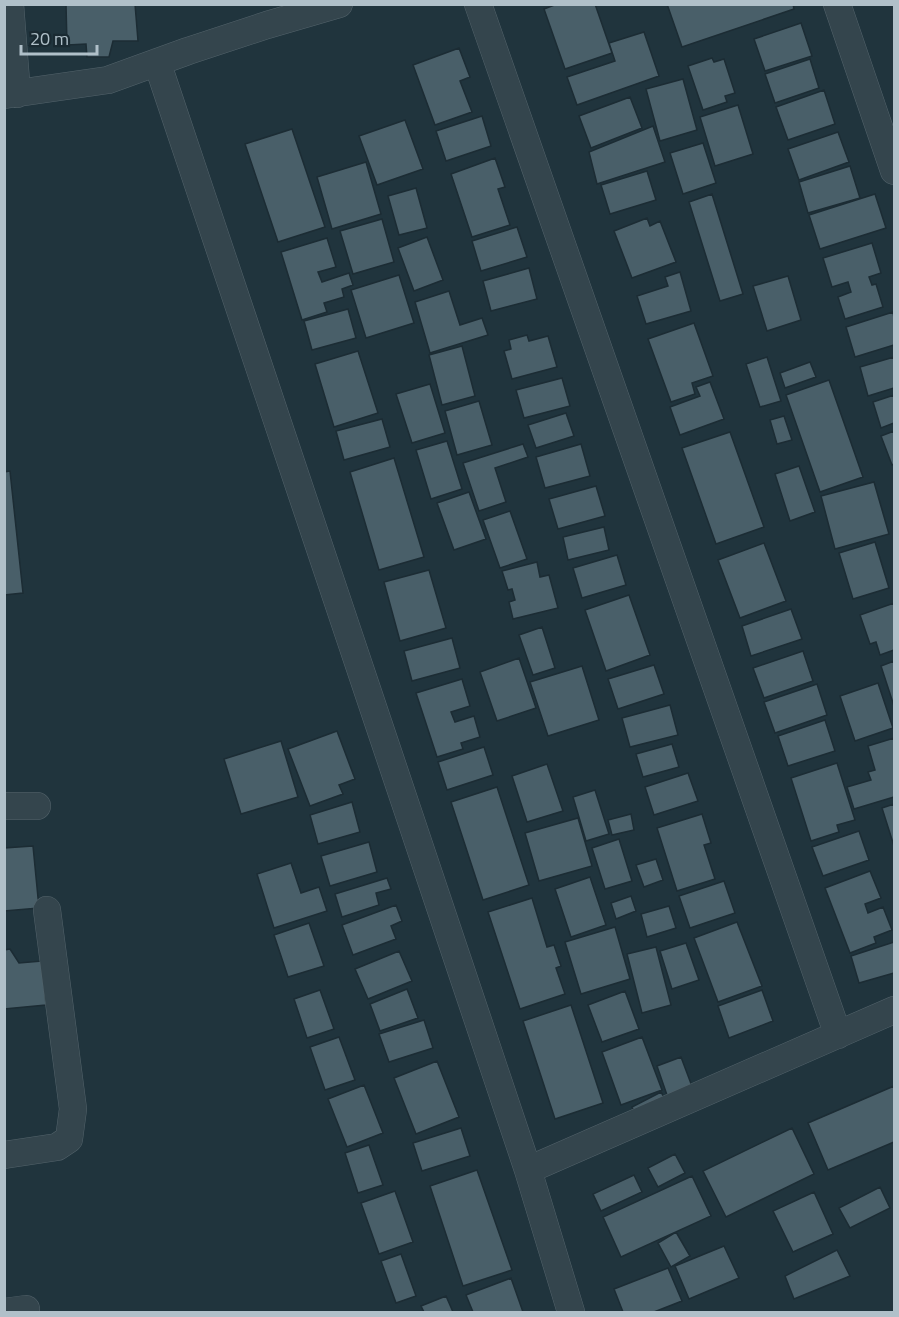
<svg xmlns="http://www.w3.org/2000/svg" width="899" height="1317" viewBox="0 0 899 1317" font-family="'Titillium Web',sans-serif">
<rect width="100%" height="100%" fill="#20343d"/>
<path fill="#495f69" stroke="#1c2c34" stroke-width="1.5" d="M66,4H135L138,41H113L109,57H87L86,44L67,45Z
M557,4H595L612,53L565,69L544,9Z
M667,4H793L794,9L682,47Z
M801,23L812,56L765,71L754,39Z
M644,32L659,76L577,105L567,77L615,61L609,43Z
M459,48L470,77L460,81L472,112L435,125L413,65Z
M712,58L714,62L724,59L735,93L725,96L727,102L703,110L688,66Z
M810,59L819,88L775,103L765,74Z
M683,79L697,130L660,141L646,89Z
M824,90L835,124L788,140L776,107Z
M630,97L642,128L591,148L579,116Z
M738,105L753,154L715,166L700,117Z
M482,116L491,146L446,161L436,131Z
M405,120L423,169L377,185L359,136Z
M653,126L665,162L597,184L589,152Z
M292,129L325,227L278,242L245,144Z
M838,132L849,162L799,180L788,149Z
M703,143L716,183L683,194L670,153Z
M495,158L505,187L498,189L510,225L472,237L451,174Z
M366,162L381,214L332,229L317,177Z
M850,166L860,198L808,213L799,182Z
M647,171L656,200L610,214L601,185Z
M416,188L427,228L399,235L388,196Z
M712,194L743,294L720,301L689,202Z
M875,194L886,228L820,249L809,215Z
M647,218L650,226L660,221L676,262L632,278L614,231Z
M382,219L394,262L353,274L340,231Z
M517,227L527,257L481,271L472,241Z
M427,237L443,280L414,291L398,248Z
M327,238L336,267L318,272L322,282L349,273L353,285L342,289L344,297L324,303L327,312L302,320L281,252Z
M872,243L881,273L869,277L872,285L876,284L883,307L845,319L838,297L851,292L848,282L832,287L823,258Z
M529,268L537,299L491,311L483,281Z
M680,272L691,311L646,324L637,296L668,286L665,277Z
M399,275L414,323L366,338L351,290Z
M788,276L801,320L767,331L753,286Z
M449,291L460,325L482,318L488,335L430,353L415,302Z
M348,309L356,338L312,350L304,321Z
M893,312L894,318V345L855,357L846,327Z
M694,323L713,376L692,383L695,394L671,402L648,339Z
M527,335L529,341L548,336L557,367L512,379L504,351L511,349L509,340Z
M462,346L475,396L442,405L429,355Z
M358,351L378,413L334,427L315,364Z
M767,357L781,401L760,407L746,364Z
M894,357V388L868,396L860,367Z
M810,362L816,377L785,388L780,373Z
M562,378L570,406L524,418L516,390Z
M829,380L863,477L820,492L786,395Z
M710,382L724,419L680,435L670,407L700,396L696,387Z
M430,384L445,433L412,443L396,394Z
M894,395V423L881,428L873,402Z
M479,401L492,445L457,455L445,411Z
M566,413L574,436L536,448L528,425Z
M784,416L792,440L777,444L770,420Z
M382,419L390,447L344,460L336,431Z
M894,431V464L892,465L881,436Z
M730,432L764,527L716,544L682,448Z
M447,441L462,489L431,499L416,450Z
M523,444L528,457L495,468L506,502L479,511L463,463Z
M581,444L590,476L545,488L536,457Z
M394,458L424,557L379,570L350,472Z
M799,466L815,512L790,521L775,474Z
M10,471L23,593L4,595V472Z
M874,482L889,534L835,549L821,496Z
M596,486L605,516L558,529L549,499Z
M469,492L486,539L454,550L437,503Z
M510,511L527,559L500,568L483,520Z
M604,527L609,550L568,560L563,537Z
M875,542L889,588L853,599L839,553Z
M764,543L786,601L740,618L718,560Z
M617,555L626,585L582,598L573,568Z
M537,562L540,577L549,575L558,608L513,619L509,602L515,600L512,589L508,590L502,571Z
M429,570L446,628L400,641L384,582Z
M629,595L650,655L606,671L585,610Z
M894,603V650L880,655L876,642L870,644L860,615Z
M791,609L802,639L751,656L742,626Z
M542,627L555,668L533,675L519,635Z
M452,638L460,668L412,681L404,651Z
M803,651L813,681L764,698L753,668Z
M519,658L536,708L497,721L480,672Z
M894,661V706L881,666Z
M654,665L664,694L618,709L608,679Z
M582,666L599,720L548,736L530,682Z
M462,679L470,706L451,712L455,722L474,716L480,737L461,743L463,749L437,757L416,693Z
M878,683L893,728L855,741L840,696Z
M817,684L827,715L775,733L764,702Z
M670,705L678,735L630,747L622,718Z
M825,720L835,751L788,766L778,736Z
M337,731L355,779L339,785L343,794L310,806L288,749Z
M894,738V797L854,809L847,787L871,780L868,772L875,770L868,746Z
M281,741L298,797L241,814L224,759Z
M672,744L679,767L643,777L636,754Z
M484,747L493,775L447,790L438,762Z
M837,763L855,820L837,825L839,832L811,841L791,778Z
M547,764L563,811L527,822L512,776Z
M688,773L698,801L654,815L645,787Z
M497,787L529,885L483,900L451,802Z
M595,790L609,834L586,841L573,797Z
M352,802L360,832L318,844L310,815Z
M894,804V846L882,808Z
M631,814L634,830L612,835L608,820Z
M702,814L711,843L704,845L715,879L677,891L657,828Z
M578,818L592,866L539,881L525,833Z
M859,831L869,860L823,876L812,847Z
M619,839L632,881L605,889L592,848Z
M369,842L377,872L330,886L321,856Z
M33,846L39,908L4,911V848Z
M656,859L663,880L644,887L636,865Z
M291,863L301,893L319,887L327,911L274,928L257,874Z
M870,871L881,898L865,904L868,913L883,907L892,930L874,937L876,943L850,953L825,888Z
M590,877L606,925L571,937L555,889Z
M387,878L391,889L376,893L379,905L342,917L335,894Z
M724,881L735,913L690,928L679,896Z
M631,896L636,911L616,919L611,903Z
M532,898L547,947L554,945L561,966L556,968L565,994L520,1009L488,912Z
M396,905L402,921L391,926L396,939L353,955L342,925Z
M669,906L676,928L647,937L641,914Z
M737,922L762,986L718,1002L694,938Z
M309,923L324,966L288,977L274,935Z
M615,927L630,979L581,994L565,942Z
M894,942V973L859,983L851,956Z
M686,943L699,980L672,989L660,951Z
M656,947L671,1005L642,1013L627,954Z
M10,949L19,963L42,961L46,1005L4,1009V950Z
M399,951L412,981L368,999L355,969Z
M407,989L418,1018L380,1031L370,1004Z
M320,990L334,1029L307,1038L294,999Z
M762,990L773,1021L729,1038L718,1006Z
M625,991L639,1029L602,1042L588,1005Z
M571,1005L603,1103L555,1119L523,1021Z
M424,1020L433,1048L389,1062L379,1034Z
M339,1037L355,1080L325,1090L310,1047Z
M642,1037L662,1090L621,1105L602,1052Z
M681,1057L693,1089L668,1098L657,1066Z
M437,1061L459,1117L416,1134L394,1078Z
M364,1085L383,1133L347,1147L328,1099Z
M894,1086V1142L828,1170L808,1123Z
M661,1092L668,1104L638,1120L632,1107Z
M461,1128L470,1156L422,1171L413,1143Z
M792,1128L814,1174L726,1217L703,1171Z
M369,1145L383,1185L358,1193L345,1153Z
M675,1154L685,1173L658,1187L648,1168Z
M477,1170L512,1270L463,1286L430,1186Z
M634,1175L642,1192L601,1211L593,1194Z
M692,1176L711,1216L621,1257L603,1217Z
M880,1187L890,1208L850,1228L839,1208Z
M395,1191L413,1242L379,1254L361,1203Z
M814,1192L833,1234L793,1252L773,1211Z
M676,1232L690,1256L671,1267L658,1243Z
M724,1246L739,1278L689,1299L675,1266Z
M837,1250L850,1276L794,1299L785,1276Z
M401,1254L416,1296L396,1303L381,1261Z
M668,1268L682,1301L654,1312H623L614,1289Z
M511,1278L523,1312H473L466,1295Z
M446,1296L453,1312H424L421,1306Z"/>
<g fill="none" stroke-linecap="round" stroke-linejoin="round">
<defs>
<path id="minor" d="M10,4L17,94
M478,4L838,1035
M837,4L894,171
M157,62L528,1170L571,1312
M4,95L108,80L188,51L267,25L339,4
M4,806H37
M4,1155L57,1147L69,1139L73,1109L47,910
M528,1170L894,1010
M4,1312L26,1309"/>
</defs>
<use href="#minor" stroke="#53636b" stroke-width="28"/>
<use href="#minor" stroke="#34454d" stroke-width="27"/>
</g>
<rect width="899" height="1317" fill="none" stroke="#b0c0c9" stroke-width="12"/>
<path d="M21 45v9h76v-9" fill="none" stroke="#b0c0c9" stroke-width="3"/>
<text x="30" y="45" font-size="18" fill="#b0c0c9" stroke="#1a2a32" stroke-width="4.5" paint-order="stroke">20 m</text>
</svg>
